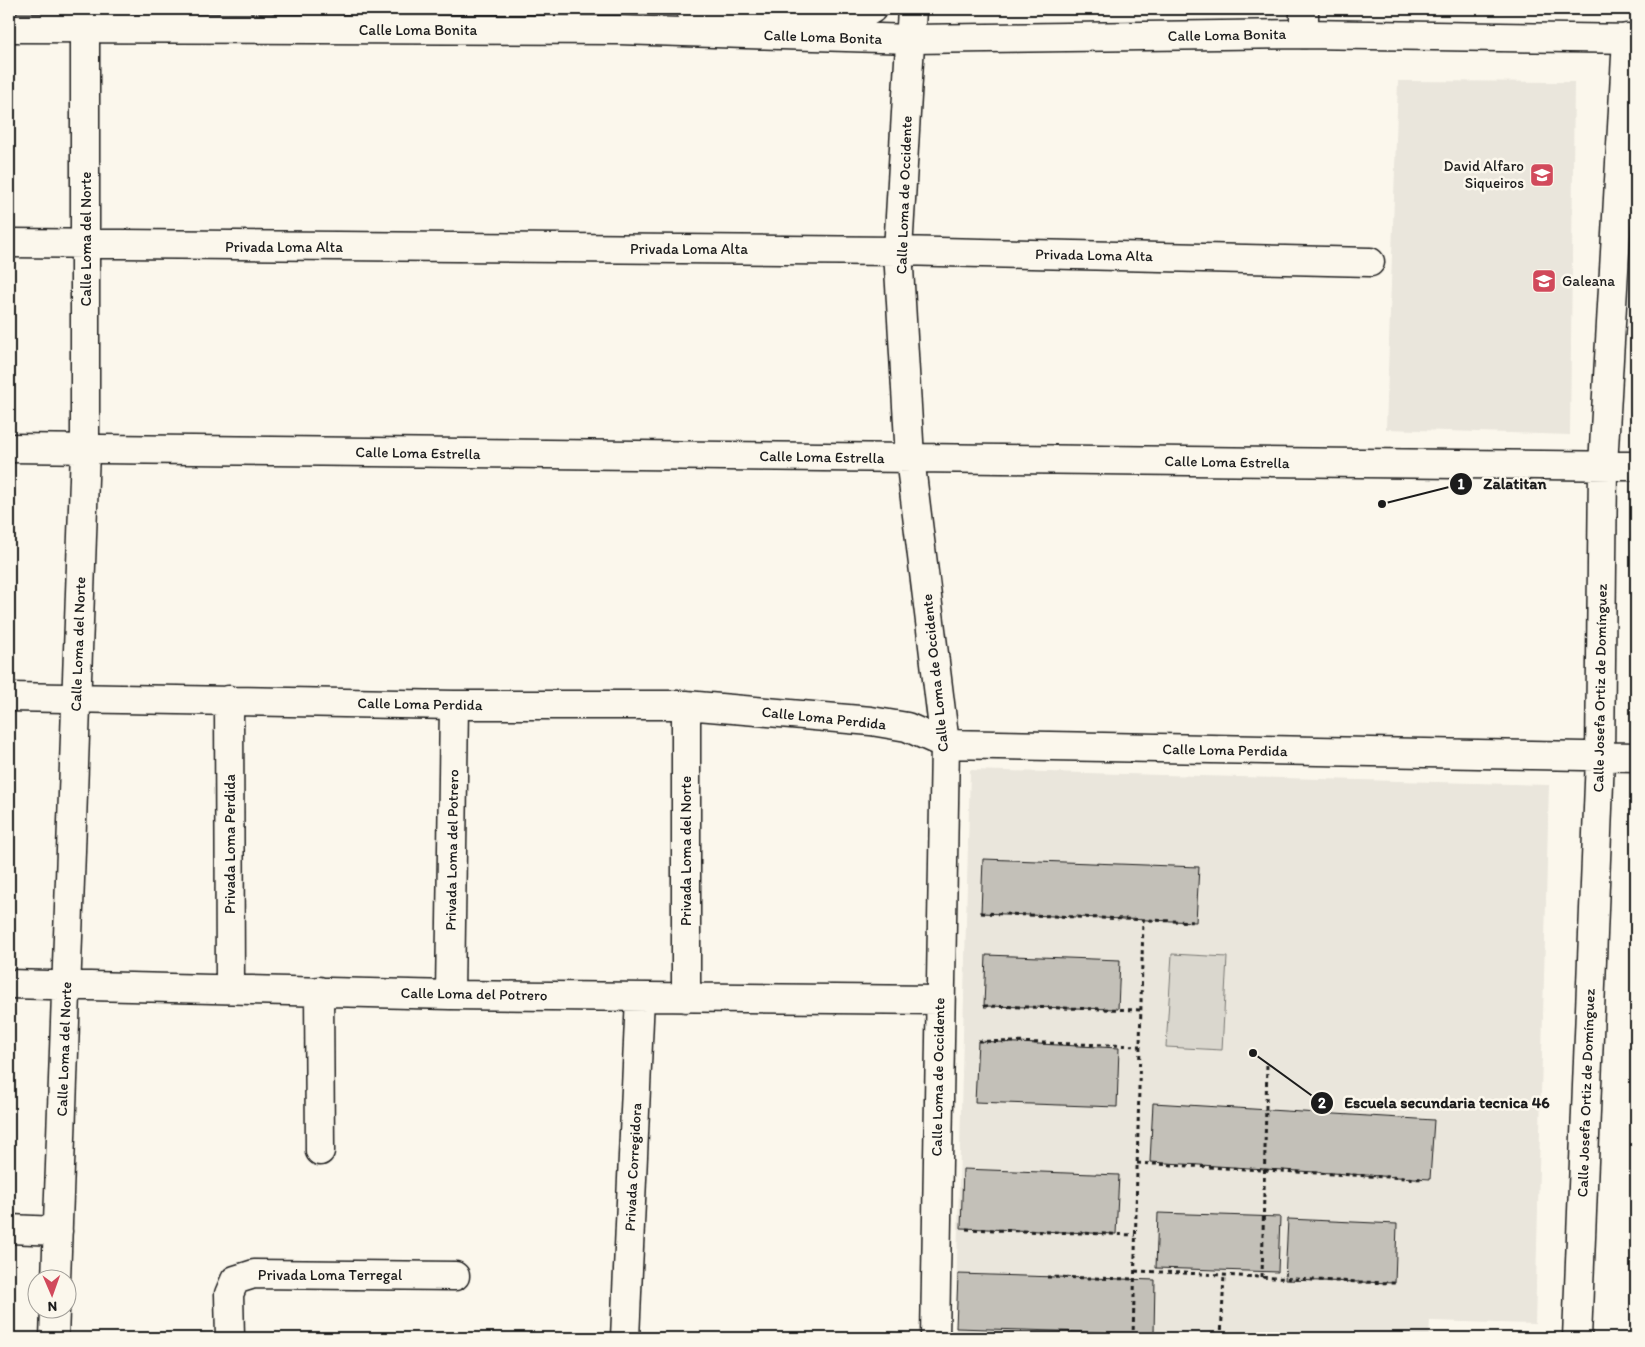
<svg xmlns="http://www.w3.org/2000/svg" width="1645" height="1347" viewBox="0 0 1645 1347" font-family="Itim,sans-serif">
<rect width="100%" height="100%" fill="#fbf7ec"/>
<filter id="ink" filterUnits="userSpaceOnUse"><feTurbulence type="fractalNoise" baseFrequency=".02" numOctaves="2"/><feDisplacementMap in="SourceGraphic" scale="10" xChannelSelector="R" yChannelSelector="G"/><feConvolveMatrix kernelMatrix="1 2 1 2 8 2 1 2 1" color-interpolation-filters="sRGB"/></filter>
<g filter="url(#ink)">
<path fill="#eae6dc" d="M1398,81L1574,82L1570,435L1386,429Z
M970,770L1549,785L1535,1324L1430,1321L1429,1338H955Z"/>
<path fill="#dad7ce" stroke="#7b7a75" d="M1172,954L1227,957L1222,1050L1166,1047Z"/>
<path fill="#c3c0b8" stroke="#1c1c1c" d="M983,859L1199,867L1196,922L981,913Z
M986,955L1120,960L1118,1009L984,1006Z
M978,1041L1119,1048L1117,1107L975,1102Z
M1153,1103L1434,1120L1430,1179L1150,1162Z
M963,1169L1119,1175L1116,1234L961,1228Z
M1158,1213L1280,1217L1278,1272L1156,1268Z
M1288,1219L1397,1224L1395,1283L1285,1280Z
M958,1274L1155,1280L1154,1334L956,1328Z"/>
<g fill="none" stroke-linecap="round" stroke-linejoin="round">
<defs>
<path id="minor" d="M690,9L850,15L867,12L872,9
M912,9L898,251L910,458L945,744L935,1338
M1304,9V34
M9,243L898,251L1370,262
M9,448L1636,466
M9,697L454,705H686L871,721L907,727L945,744L1636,757
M229,700L230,988
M9,984L450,995L939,1000
M319,991L320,1151
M450,995L454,705
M686,998V705
M9,1229L58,1231
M56,1280L85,450V9
M54,1338L55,1310
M230,1338L229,1294L235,1280L254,1274L455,1276
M625,1338L640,997
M1577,1338L1600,758L1603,466L1627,38"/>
<path id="tertiary" d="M9,28L619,30L912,39L1304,34L1636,39"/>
</defs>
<use href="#minor" stroke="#1c1c1c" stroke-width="31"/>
<use href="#tertiary" stroke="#1c1c1c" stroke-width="31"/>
<path stroke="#1c1c1c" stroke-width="3" stroke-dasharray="4 4" stroke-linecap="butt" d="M981,913L1196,922
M984,1006L1141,1010
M978,1041L1140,1046
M1137,1163L1423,1179
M966,1229L1135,1235
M1135,1271C1222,1274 1308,1281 1395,1283
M1047,1277L1134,1279
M1262,1277L1267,1063
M1133,1338L1143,920
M1221,1338L1224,1275"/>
<use href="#minor" stroke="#fbf7ec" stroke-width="28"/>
<use href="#tertiary" stroke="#fbf7ec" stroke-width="28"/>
</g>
</g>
<defs>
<symbol id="school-square" viewBox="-11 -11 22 22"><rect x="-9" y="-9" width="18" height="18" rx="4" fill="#d1495b" stroke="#fbf7ec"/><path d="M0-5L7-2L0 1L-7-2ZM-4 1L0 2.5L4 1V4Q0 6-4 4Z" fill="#fff"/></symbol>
</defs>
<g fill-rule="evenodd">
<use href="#school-square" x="1528" y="161" width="28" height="28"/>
<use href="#school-square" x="1530" y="267" width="28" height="28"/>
</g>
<g text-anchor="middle" stroke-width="5" stroke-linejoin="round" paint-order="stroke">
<g font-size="15" fill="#1c1c1c" stroke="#fbf7ec">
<text x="418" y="35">Calle Loma Bonita</text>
<text transform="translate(1227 35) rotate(-1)" y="5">Calle Loma Bonita</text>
<text transform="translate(823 37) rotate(2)" y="5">Calle Loma Bonita</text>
<text transform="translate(904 195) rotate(-88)" y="5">Calle Loma de Occidente</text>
<text transform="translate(86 239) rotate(-90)" y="5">Calle Loma del Norte</text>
<text x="284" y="252">Privada Loma Alta</text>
<text x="689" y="254">Privada Loma Alta</text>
<text transform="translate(1094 255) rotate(1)" y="5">Privada Loma Alta</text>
<text transform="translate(418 453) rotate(1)" y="5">Calle Loma Estrella</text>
<text transform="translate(822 457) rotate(1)" y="5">Calle Loma Estrella</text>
<text transform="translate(1227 462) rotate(1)" y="5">Calle Loma Estrella</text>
<text transform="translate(78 644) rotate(-88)" y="5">Calle Loma del Norte</text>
<text transform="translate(935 673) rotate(-96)" y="5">Calle Loma de Occidente</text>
<text transform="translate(1600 688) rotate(-89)" y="5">Calle Josefa Ortiz de Domínguez</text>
<text transform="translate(420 704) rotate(1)" y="5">Calle Loma Perdida</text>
<text transform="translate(824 718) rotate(6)" y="5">Calle Loma Perdida</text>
<text transform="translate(1225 750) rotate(1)" y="5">Calle Loma Perdida</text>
<text transform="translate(230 844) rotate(-90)" y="5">Privada Loma Perdida</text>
<text transform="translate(452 850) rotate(-89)" y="5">Privada Loma del Potrero</text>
<text transform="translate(686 851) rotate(-90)" y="5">Privada Loma del Norte</text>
<text transform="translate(474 994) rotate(1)" y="5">Calle Loma del Potrero</text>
<text transform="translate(64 1049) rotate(-88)" y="5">Calle Loma del Norte</text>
<text transform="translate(938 1077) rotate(-89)" y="5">Calle Loma de Occidente</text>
<text transform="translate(1586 1093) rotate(-88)" y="5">Calle Josefa Ortiz de Domínguez</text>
<text transform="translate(633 1167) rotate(-87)" y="5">Privada Corregidora</text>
<text x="330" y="1280">Privada Loma Terregal</text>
</g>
<g font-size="15" fill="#1c1c1c" stroke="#fbf7ec" text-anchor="end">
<text x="1524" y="171">David Alfaro<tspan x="1524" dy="17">Siqueiros</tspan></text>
<text x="1562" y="286" text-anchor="start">Galeana</text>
</g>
</g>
<path fill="none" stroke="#1c1c1c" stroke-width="2" d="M1382 504L1461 484M1253 1053L1322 1103"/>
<g fill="#1c1c1c" stroke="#fbf7ec" stroke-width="2">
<circle cx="1382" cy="504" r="5"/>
<circle cx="1253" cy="1053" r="5"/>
<circle cx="1461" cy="484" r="12"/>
<circle cx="1322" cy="1103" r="12"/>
</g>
<g font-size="15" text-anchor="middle" font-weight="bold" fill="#fff">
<text x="1461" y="489">1</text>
<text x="1322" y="1108">2</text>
</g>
<g font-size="16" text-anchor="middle" font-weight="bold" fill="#1c1c1c" stroke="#fbf7ec" stroke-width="5" stroke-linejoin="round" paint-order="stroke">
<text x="1515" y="489">Zalatitan</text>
<text x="1447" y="1108">Escuela secundaria tecnica 46</text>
</g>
<rect width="1645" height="1347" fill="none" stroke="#fbf7ec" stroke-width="30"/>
<rect x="15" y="15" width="1615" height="1317" fill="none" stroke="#1c1c1c" stroke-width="2" filter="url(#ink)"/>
<g transform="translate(52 1294) rotate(178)"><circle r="24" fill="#fbf7ec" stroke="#a29f99"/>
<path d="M0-4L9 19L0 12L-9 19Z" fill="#d1495b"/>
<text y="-8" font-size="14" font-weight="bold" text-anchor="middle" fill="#1c1c1c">N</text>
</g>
</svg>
